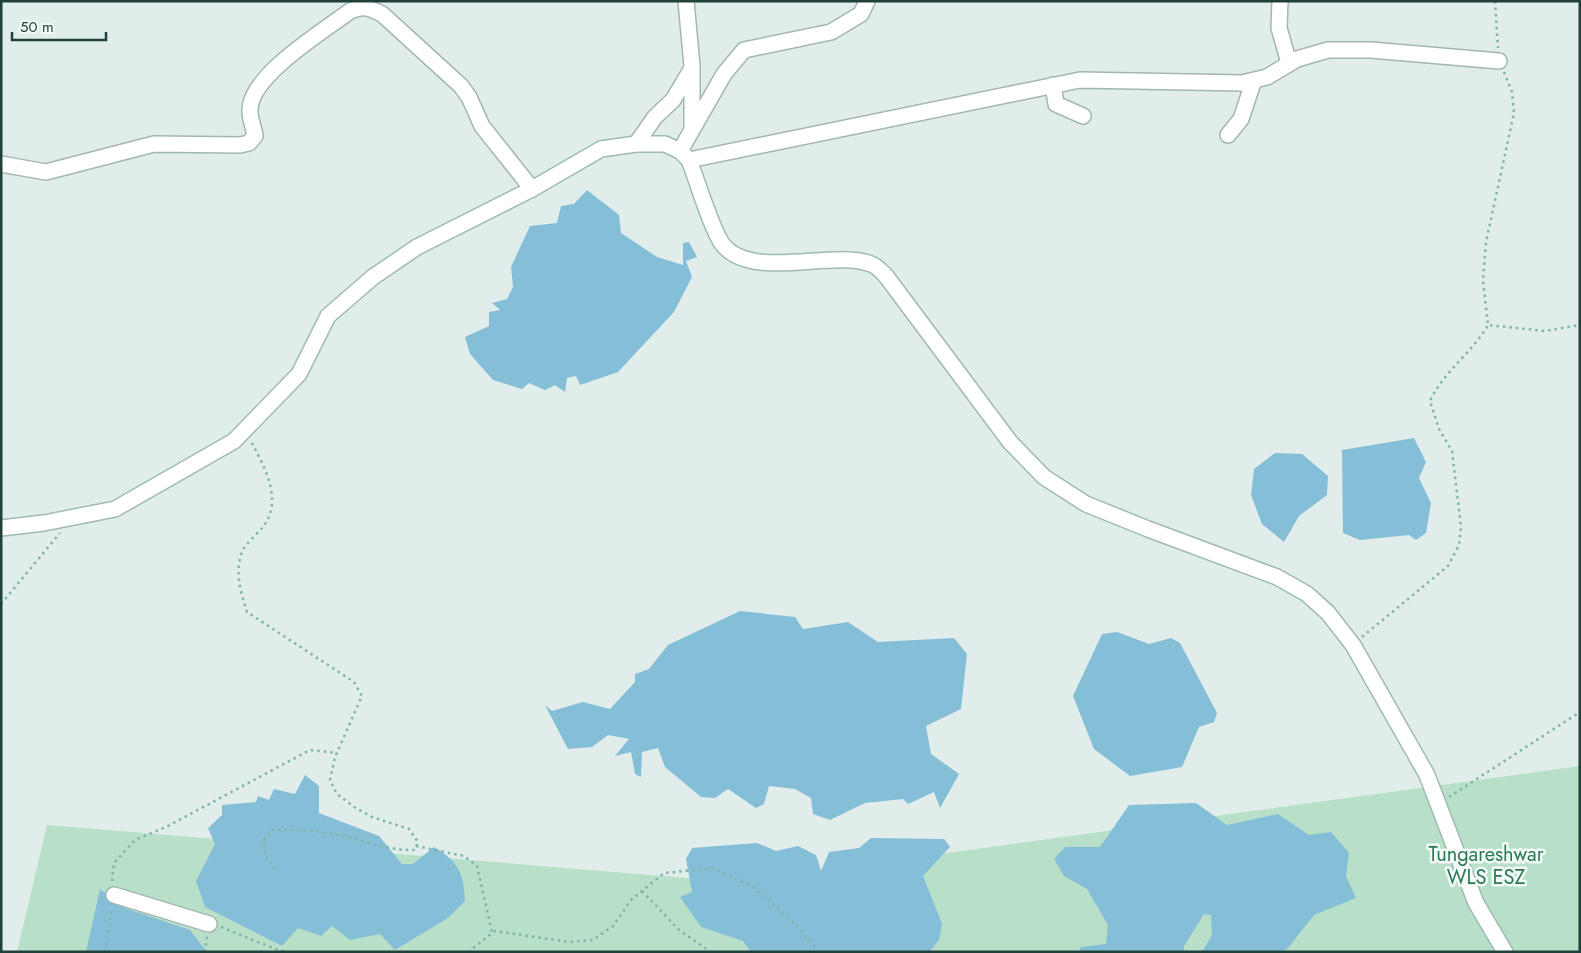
<svg xmlns="http://www.w3.org/2000/svg" width="1581" height="953" viewBox="0 0 1581 953" font-family="Jost,sans-serif">
<rect width="100%" height="100%" fill="#e1edea"/>
<path fill="#b8e0c9" d="M1580,766V952H17L47,825L736,882Z"/>
<path fill="#85bed7" d="M587,190L619,215L621,233L657,257L683,265V243L689,242L697,257L686,261L692,277L674,312L618,372L580,385L576,376L567,378L565,392L555,385L545,390L529,383L522,389L493,380L470,354L465,337L489,326V312L500,310L492,303L507,299L513,287L511,267L530,226L557,223L561,206L574,204Z
M1414,438L1426,462L1419,478L1431,503L1426,533L1416,540L1409,535L1360,540L1343,533L1342,450Z
M1275,453L1302,454L1328,476L1327,495L1299,516L1284,542L1262,524L1251,495L1254,469Z
M740,611L795,617L803,629L848,622L878,642L954,638L967,654L961,709L926,726L931,754L959,774L940,808L934,792L908,804L903,799L865,803L830,820L813,814L811,798L795,789L769,786L764,804L756,808L728,789L715,798L701,797L665,767L658,748L642,752L641,777L635,774L631,752L615,756L629,739L608,735L592,747L568,749L545,705L552,711L583,702L610,709L635,682V674L649,669L668,645Z
M1117,632L1149,644L1171,638L1180,643L1217,713L1214,722L1199,727L1182,767L1130,776L1094,749L1073,696L1102,634Z
M305,775L319,786V813L379,836L402,864H413L434,847C458,861 464,873 465,901L448,918L395,950L380,934L350,940L332,926L321,936L298,928L282,946L205,907L196,881L215,844L208,828L222,815V805L256,802L258,796L269,800L274,789L295,794Z
M1196,803L1227,825L1278,814L1309,835L1331,832L1349,853L1346,876L1356,898L1314,915L1287,949L1281,952H1202L1212,935L1211,915L1204,914L1184,946V952H1079L1081,947L1106,944L1108,925L1087,889L1064,876L1054,859L1065,847H1100L1129,805Z
M871,838L944,839L950,847L923,876L942,924L939,940L929,952H751L743,941L701,927L680,897L692,892L686,859L692,848L757,843L776,851L798,846L816,855L821,871L829,852L859,848Z
M100,889L125,908L190,930L207,952H86Z"/>
<g fill="none" stroke-linecap="round" stroke-linejoin="round">
<defs>
<path id="street" d="M686,1L692,66V130
M1280,1L1279,28L1289,63
M1053,85L1056,104L1083,116
M1228,135L1241,119L1254,80
M636,144L655,117L673,100L692,68
M680,151L724,74L744,50L831,32L861,14L867,1
M689,160L1080,80L1242,83L1267,77L1297,59L1328,50H1371L1499,61
M1,164L46,172L154,144L240,145L249,143L255,136C254,127 249,118 250,109C251,75 324,31 350,11C364,5 369,8 382,14L461,86L469,97L482,126L532,189
M114,895L209,924"/>
<path id="secondary" d="M1,528L44,523L115,509L234,441L299,374L328,316L373,277L417,247L532,189L601,149L636,144H665L680,151L689,160C697,180 712,231 723,245C753,281 833,249 871,264C877,266 882,272 886,276L1010,442L1044,477L1086,504L1148,529L1277,577L1307,594L1328,613L1353,645L1427,775L1476,903L1505,952"/>
</defs>
<use href="#street" stroke="#a3b6b2" stroke-width="18"/>
<use href="#secondary" stroke="#9fbab4" stroke-width="18"/>
<path stroke="#7fb4ab" stroke-width="2.5" stroke-dasharray="2.5 4" stroke-linecap="butt" d="M1495,1L1498,48
M1504,72L1512,92L1514,113L1486,242L1483,280L1488,325L1545,331L1580,325
M252,443C265,468 284,502 262,528C256,535 243,546 241,555C235,574 241,593 247,612L354,682L362,696L335,757L330,780L337,794L354,807L372,817L409,829L418,842L415,850C385,851 358,837 329,833C309,830 290,829 271,830L264,840L265,855L277,872
M1,604L60,533
M1362,637L1448,566L1459,545L1461,527L1452,451L1439,429L1430,401C1444,371 1472,353 1488,325
M1449,797L1580,712
M416,846L464,856L477,866L492,932
M112,881L114,863L135,840L166,827L310,750L337,753
M642,891L679,930L711,952
M221,927L278,950L289,952
M105,952L112,909
M205,952L207,936
M468,952L495,931L569,942L593,940L613,926L631,900L664,873L714,868L755,888L792,921L815,947"/>
<use href="#street" stroke="#fff" stroke-width="15"/>
<use href="#secondary" stroke="#fff" stroke-width="15"/>
</g>
<g text-anchor="middle" stroke-width="5" stroke-linejoin="round" paint-order="stroke">
<g font-size="20" fill="#277a53" stroke="#f2f9f7">
<text x="1486" y="861">Tungareshwar<tspan x="1486" dy="23">WLS ESZ</tspan></text>
</g>
</g>
<rect width="1581" height="953" fill="none" stroke="#20403c" stroke-width="5"/>
<path d="M12 32v8h94v-8" fill="none" stroke="#20403c" stroke-width="2.5"/>
<text x="20" y="32" font-size="15" fill="#20403c" stroke="#f2f9f7" stroke-width="4" paint-order="stroke">50 m</text>
</svg>
